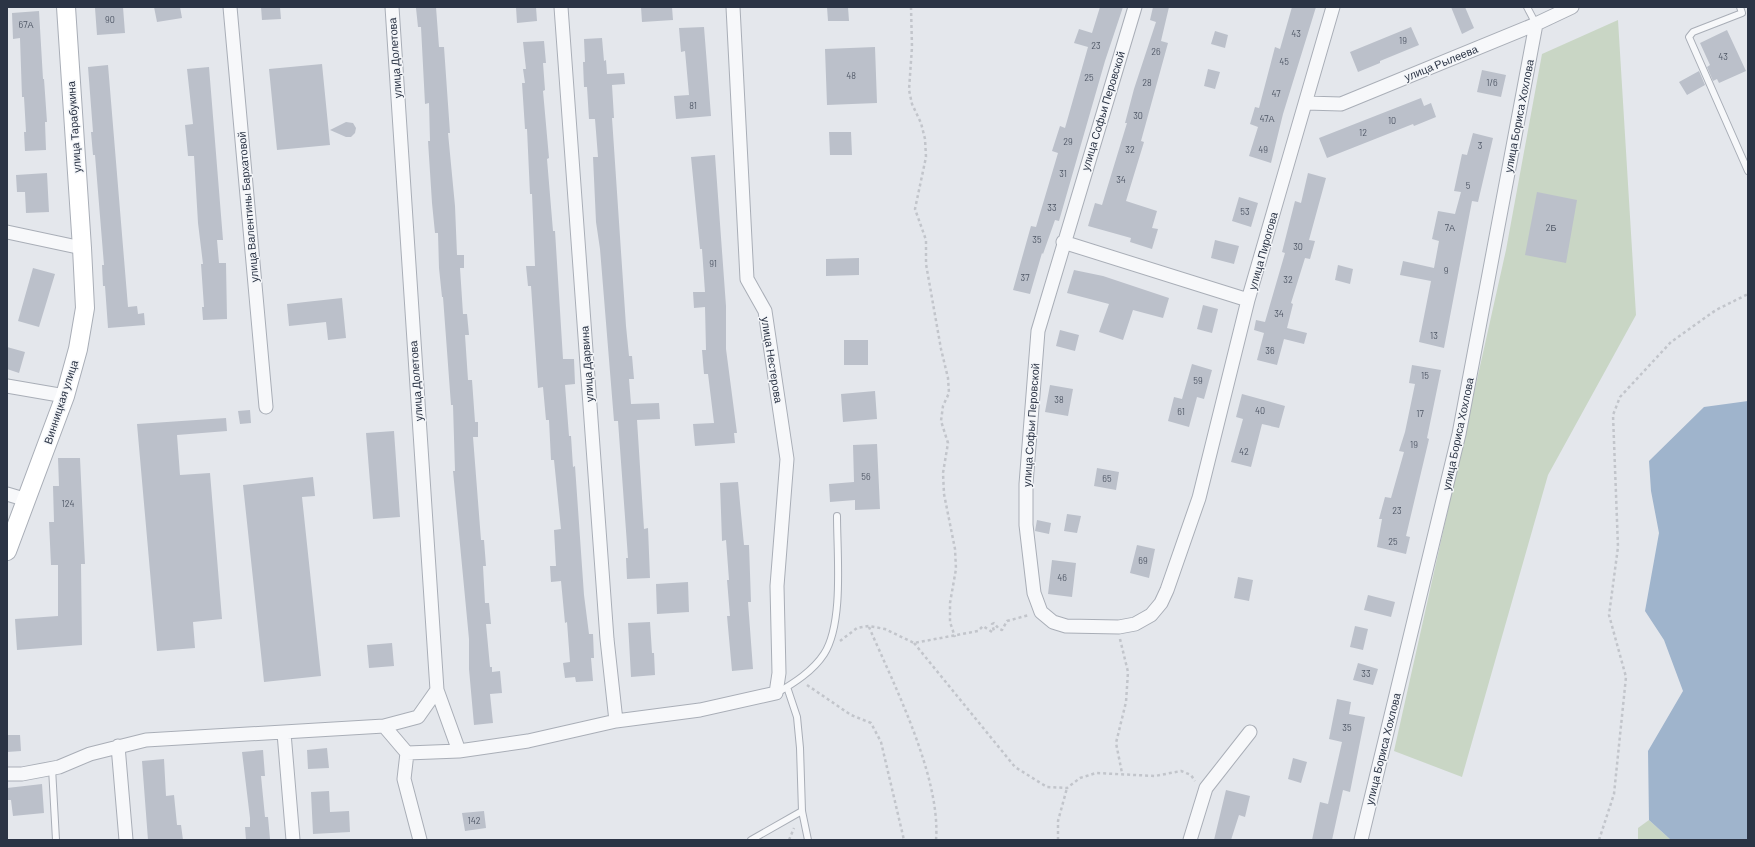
<svg xmlns="http://www.w3.org/2000/svg" width="1755" height="847" viewBox="0 0 1755 847" font-family="Barlow,sans-serif">
<rect width="100%" height="100%" fill="#e4e7ec"/>
<path fill="#c9d6c5" d="M1618,20L1636,315L1548,475L1462,777L1394,751L1506,250L1542,54Z
M1649,820L1671,840H1638V828Z"/>
<path fill="#9fb4cc" d="M1748,401V840H1671L1649,820L1648,751L1683,691L1664,640L1645,611L1659,533L1651,491L1649,461L1704,407Z"/>
<path fill="#bbc0ca" d="M123,7L125,33L97,35L95,8Z
M154,7H180L182,18L157,22Z
M261,7H280L281,19L262,20Z
M436,7L439,47H444L450,133H448L455,206L457,255H464V268H460L463,314H467L469,335H465L468,380H472L475,422H478V437H473L481,540H484L486,566H483L485,603H489L491,624H486L490,667H492V672L500,671L502,693L490,694L493,723L474,725L469,669V639L453,471H455L453,405H451L443,297H442L439,268L438,233H435L432,203L428,141H430L429,103L425,104L421,27H418L416,8Z
M516,7H536L537,21L517,23Z
M641,7H672L673,20L642,22Z
M827,7H848L849,21H828Z
M1100,7H1123L1105,61L1059,221L1055,220L1043,254L1042,253L1030,294L1013,290L1031,226L1036,227L1058,153L1052,151L1060,126L1065,128L1088,47L1074,43L1079,29L1092,33Z
M1153,7H1169L1161,41L1168,43L1141,141L1144,142L1126,201L1157,211L1152,228L1158,229L1152,249L1130,242L1131,238L1088,226L1095,203L1102,205L1127,123H1125L1134,89L1156,22L1150,20Z
M1292,7H1316L1283,114L1271,163L1249,156L1258,127L1250,124L1255,107L1259,108L1275,47L1280,49Z
M1451,7H1465L1474,28L1462,34Z
M39,11L43,79H44L47,122H45L46,150L25,151L24,132H26L24,97H22L20,38L13,39L12,13Z
M704,27L711,116L676,119L674,96L689,95L685,51L681,52L679,28Z
M1411,27L1419,45L1380,61V63L1358,72L1350,52Z
M1727,30L1746,71L1719,83L1717,79L1713,81L1707,67L1710,65L1700,43Z
M1215,31L1228,35L1225,48L1211,44Z
M602,38L604,61L606,60L607,74L624,73L625,84L612,85L614,118H612L626,326L629,356H632L634,379H629L631,404L659,403L660,419L637,420L644,529L648,528L650,578L627,579L626,558H628L618,421H614L600,249L596,222L593,157H598L595,119H589L587,87H584L583,62H585L584,39Z
M544,41L546,63H543L545,90L543,91L549,158L547,159L553,231H555L563,359H574L575,384L565,385L569,436H571L573,467L575,466L584,595L589,634H593L594,658H591L593,681L576,682L575,677L565,678L563,663L570,662L567,622L565,623L561,581L551,582L550,566H556L554,530L561,529L554,460H551L549,420H546L543,387L538,388L531,286H528L526,266H535L532,194H530L527,129H525L522,83H525L523,69H526L523,42Z
M875,47L877,103L827,105L825,49Z
M322,64L330,145L277,150L269,69Z
M108,65L128,307L137,306L138,314L144,313L145,325L108,328L105,286H103L102,265H104L95,155H93L91,132H93L88,67Z
M209,67L223,240H217L219,263H226L227,319L203,320L202,307H204L201,264H203L198,223L194,156H188L185,125L193,124L187,69Z
M1208,69L1220,72L1215,89L1204,86Z
M1482,70L1506,75L1501,97L1477,92Z
M1699,71L1705,85L1687,95L1679,82Z
M1421,98L1424,106L1431,103L1436,117L1414,126L1413,124L1327,158L1319,138Z
M346,122L353,123L356,128L355,133L351,137H346L330,130Z
M829,132H851L852,155H830Z
M1473,133L1493,138L1478,202L1472,201L1444,348L1419,342L1431,281L1400,275L1403,261L1434,268L1439,241L1432,239L1438,211L1455,214L1461,192L1454,191L1462,154L1467,155Z
M715,155L726,306V349L737,433H734L735,443L695,446L693,424L714,423L708,374H704L702,350H706L705,307L694,308L693,292H705L702,249H700L691,157Z
M47,173L49,212L26,213L25,192H17L16,175Z
M1308,173L1326,178L1309,240L1315,241L1310,259L1305,258L1291,303L1293,304L1287,328L1307,333L1304,344L1284,339L1277,365L1257,360L1264,333L1254,330L1256,320L1265,322L1285,253L1282,252L1295,201L1301,203Z
M1537,192L1577,200L1566,263L1525,255Z
M1239,197L1258,203L1251,227L1232,221Z
M1215,240L1239,246L1234,264L1211,258Z
M859,258V275L826,276V259Z
M1338,265L1353,269L1350,284L1335,280Z
M33,268L55,274L39,327L18,321Z
M1074,270L1103,276L1169,298L1163,318L1133,310L1123,340L1099,332L1109,304L1067,293Z
M342,298L346,338L328,340L326,322L289,326L287,304Z
M1203,305L1218,309L1212,333L1197,329Z
M1060,330L1079,335L1075,351L1056,346Z
M844,340H868V365H844Z
M7,347L25,352L19,373L7,369Z
M1192,364L1212,370L1204,399L1197,397L1189,427L1168,421L1174,397L1182,399Z
M1412,365L1441,370L1427,438L1429,439L1406,536L1410,537L1406,554L1377,547L1382,519H1379L1385,497L1391,498L1404,452L1399,451L1405,432L1415,384L1409,383Z
M1050,385L1073,389L1068,416L1045,412Z
M875,391L877,419L843,422L841,394Z
M1242,394L1285,406L1279,428L1262,424L1251,467L1231,462L1243,419L1236,417Z
M250,410L251,423L240,424L238,411Z
M226,418L227,431L177,435L180,475L210,473L222,619L193,622L195,648L157,651L137,424Z
M394,431L400,517L373,519L366,433Z
M877,444L880,509L855,510V500L830,502L829,484L854,482L853,445Z
M58,458H80L85,564H81L82,645L17,650L15,619L58,616V565H51L49,522H54L53,486H59Z
M1097,468L1119,472L1116,490L1094,486Z
M313,477L315,496L302,497L321,676L264,682L243,485Z
M738,482L744,545H749L751,602H748L753,669L732,671L727,616H730L727,580H729L726,540L722,541L720,483Z
M1067,514L1081,516L1077,533L1064,531Z
M1037,520L1051,523L1049,534L1035,531Z
M1137,545L1155,549L1149,578L1130,573Z
M1052,560L1076,563L1072,597L1048,594Z
M1238,577L1253,580L1249,601L1234,598Z
M688,582L689,612L657,614L656,584Z
M1368,595L1395,602L1391,617L1364,610Z
M650,622L652,653H654L655,675L631,677L628,623Z
M1355,626L1368,629L1363,650L1350,647Z
M392,643L394,666L369,668L367,645Z
M1358,663L1378,669L1373,685L1353,680Z
M1337,699L1351,702L1349,714L1365,717L1350,792L1343,790L1332,840H1312L1320,802L1328,804L1342,742L1329,739Z
M7,735H20L21,751L7,752Z
M327,748L329,768L308,769L307,750Z
M263,750L265,776H261L265,817H268L270,839L246,840L245,827H250V818L242,752Z
M1293,758L1307,762L1301,783L1288,779Z
M164,759L166,796L174,795L177,825H181L183,840H148L142,761Z
M42,784L44,813L13,816L11,800H7V788Z
M1226,790L1250,796L1245,817L1239,815L1231,840H1214Z
M329,791L330,812L349,811L350,832L313,834L311,792Z
M484,811L486,828L465,831L462,813Z"/>
<g fill="none" stroke-linecap="round" stroke-linejoin="round">
<defs>
<path id="lane" d="M1527,7L1536,24
M1740,7L1742,13L1693,32L1689,37L1748,171
M787,687L797,717L800,748L802,811L808,840
M777,693C794,683 813,671 824,654C844,623 837,554 837,516
M52,768L56,840
M751,840L802,811"/>
<path id="street" d="M230,7L266,407
M392,7L437,690L459,751
M561,7L607,639L616,721
M1135,7L1038,331L1026,484V525L1034,593L1041,612L1053,622L1066,626L1119,627L1135,624L1151,615L1161,603L1167,590L1199,498L1248,300L1333,7
M1306,103L1341,104L1536,24L1572,7
M7,232L82,248
M1063,242L1248,300
M7,386L65,396
M7,494L27,500
M384,726L418,717L437,690
M284,733L293,840
M118,746L126,840
M407,753L404,779L420,840
M7,774H22L59,767L90,754L146,740L384,726L407,753L459,751L528,741L616,721L700,710L776,693L779,673L777,586L787,459L765,311L747,279L733,7
M1190,840L1206,788L1250,732
M1361,840L1459,434L1536,24"/>
<path id="secondary" d="M7,551L65,396L78,349L85,308L82,248L66,7"/>
</defs>
<use href="#lane" stroke="#a9aeb7" stroke-width="8"/>
<use href="#street" stroke="#a9aeb7" stroke-width="15"/>
<use href="#secondary" stroke="#a9aeb7" stroke-width="20"/>
<path stroke="#c2c5cb" stroke-width="2.5" stroke-dasharray="3 3" stroke-linecap="butt" d="M911,7L912,47L909,90L912,104L921,123L925,139L926,157L915,209L926,240V264L941,349L948,378L949,393L943,406L941,421L948,443L943,473L944,494L955,549L956,569L950,603V622L955,637
M869,627C894,685 941,777 936,840
M1120,639L1128,672L1126,702L1116,743L1122,773
M840,641L857,628L869,626L885,629L914,643L978,631L983,626L992,632L994,631L992,624L994,623L999,629L1002,630L1007,621L1029,615
M914,643L1015,767L1047,787L1067,788L1080,778L1096,773L1155,776L1181,771L1191,775L1195,781
M807,685L851,715L871,723L881,742L904,840
M789,840L794,828
M1058,840V821L1067,788
M1599,840L1614,794L1626,677L1609,615L1618,547L1613,415L1620,397L1671,342L1716,310L1748,294"/>
<use href="#lane" stroke="#f7f8fa" stroke-width="6"/>
<use href="#street" stroke="#f7f8fa" stroke-width="13"/>
<use href="#secondary" stroke="#fff" stroke-width="18"/>
</g>
<g text-anchor="middle" stroke-width="3" stroke-linejoin="round" paint-order="stroke">
<g font-size="9" fill="#4f5766">
<text x="110" y="23">90</text>
<text x="26" y="28">67А</text>
<text x="1296" y="37">43</text>
<text x="1403" y="44">19</text>
<text x="1096" y="49">23</text>
<text x="1156" y="55">26</text>
<text x="1723" y="60">43</text>
<text x="1284" y="65">45</text>
<text x="851" y="79">48</text>
<text x="1089" y="81">25</text>
<text x="1147" y="86">28</text>
<text x="1492" y="86">1/6</text>
<text x="1276" y="97">47</text>
<text x="693" y="109">81</text>
<text x="1138" y="119">30</text>
<text x="1267" y="122">47А</text>
<text x="1392" y="124">10</text>
<text x="1363" y="136">12</text>
<text x="1068" y="145">29</text>
<text x="1480" y="149">3</text>
<text x="1130" y="153">32</text>
<text x="1263" y="153">49</text>
<text x="1063" y="177">31</text>
<text x="1121" y="183">34</text>
<text x="1468" y="189">5</text>
<text x="1052" y="211">33</text>
<text x="1245" y="215">53</text>
<text x="1450" y="231">7А</text>
<text x="1551" y="231">2Б</text>
<text x="1037" y="243">35</text>
<text x="1298" y="250">30</text>
<text x="713" y="267">91</text>
<text x="1446" y="274">9</text>
<text x="1025" y="281">37</text>
<text x="1288" y="283">32</text>
<text x="1279" y="317">34</text>
<text x="1434" y="339">13</text>
<text x="1270" y="354">36</text>
<text x="1425" y="379">15</text>
<text x="1198" y="384">59</text>
<text x="1059" y="403">38</text>
<text x="1260" y="414">40</text>
<text x="1181" y="415">61</text>
<text x="1420" y="417">17</text>
<text x="1414" y="448">19</text>
<text x="1244" y="455">42</text>
<text x="866" y="480">56</text>
<text x="1107" y="482">65</text>
<text x="68" y="507">124</text>
<text x="1397" y="514">23</text>
<text x="1393" y="545">25</text>
<text x="1143" y="564">69</text>
<text x="1062" y="581">46</text>
<text x="1366" y="677">33</text>
<text x="1347" y="731">35</text>
<text x="474" y="824">142</text>
</g>
<g font-size="11" fill="#2b3445" stroke="#f4f6f9">
<text transform="translate(395 58) rotate(-94)" y="4">улица Долетова</text>
<text transform="translate(1441 63) rotate(-22)" y="4">улица Рылеева</text>
<text transform="translate(1103 111) rotate(-73)" y="4">улица Софьи Перовской</text>
<text transform="translate(1519 116) rotate(-79)" y="4">улица Бориса Хохлова</text>
<text transform="translate(74 127) rotate(-94)" y="4">улица Тарабукина</text>
<text transform="translate(248 207) rotate(-95)" y="4">улица Валентины Бархатовой</text>
<text transform="translate(1263 251) rotate(-74)" y="4">улица Пирогова</text>
<text transform="translate(772 360) rotate(81)" y="4">улица Нестерова</text>
<text transform="translate(587 364) rotate(-94)" y="4">улица Дарвина</text>
<text transform="translate(416 381) rotate(-94)" y="4">улица Долетова</text>
<text transform="translate(61 402) rotate(-72)" y="4">Винницкая улица</text>
<text transform="translate(1031 425) rotate(-86)" y="4">улица Софьи Перовской</text>
<text transform="translate(1458 434) rotate(-78)" y="4">улица Бориса Хохлова</text>
<text transform="translate(1383 749) rotate(-76)" y="4">улица Бориса Хохлова</text>
</g>
</g>
<rect width="1755" height="847" fill="none" stroke="#2b3445" stroke-width="16"/>
</svg>
